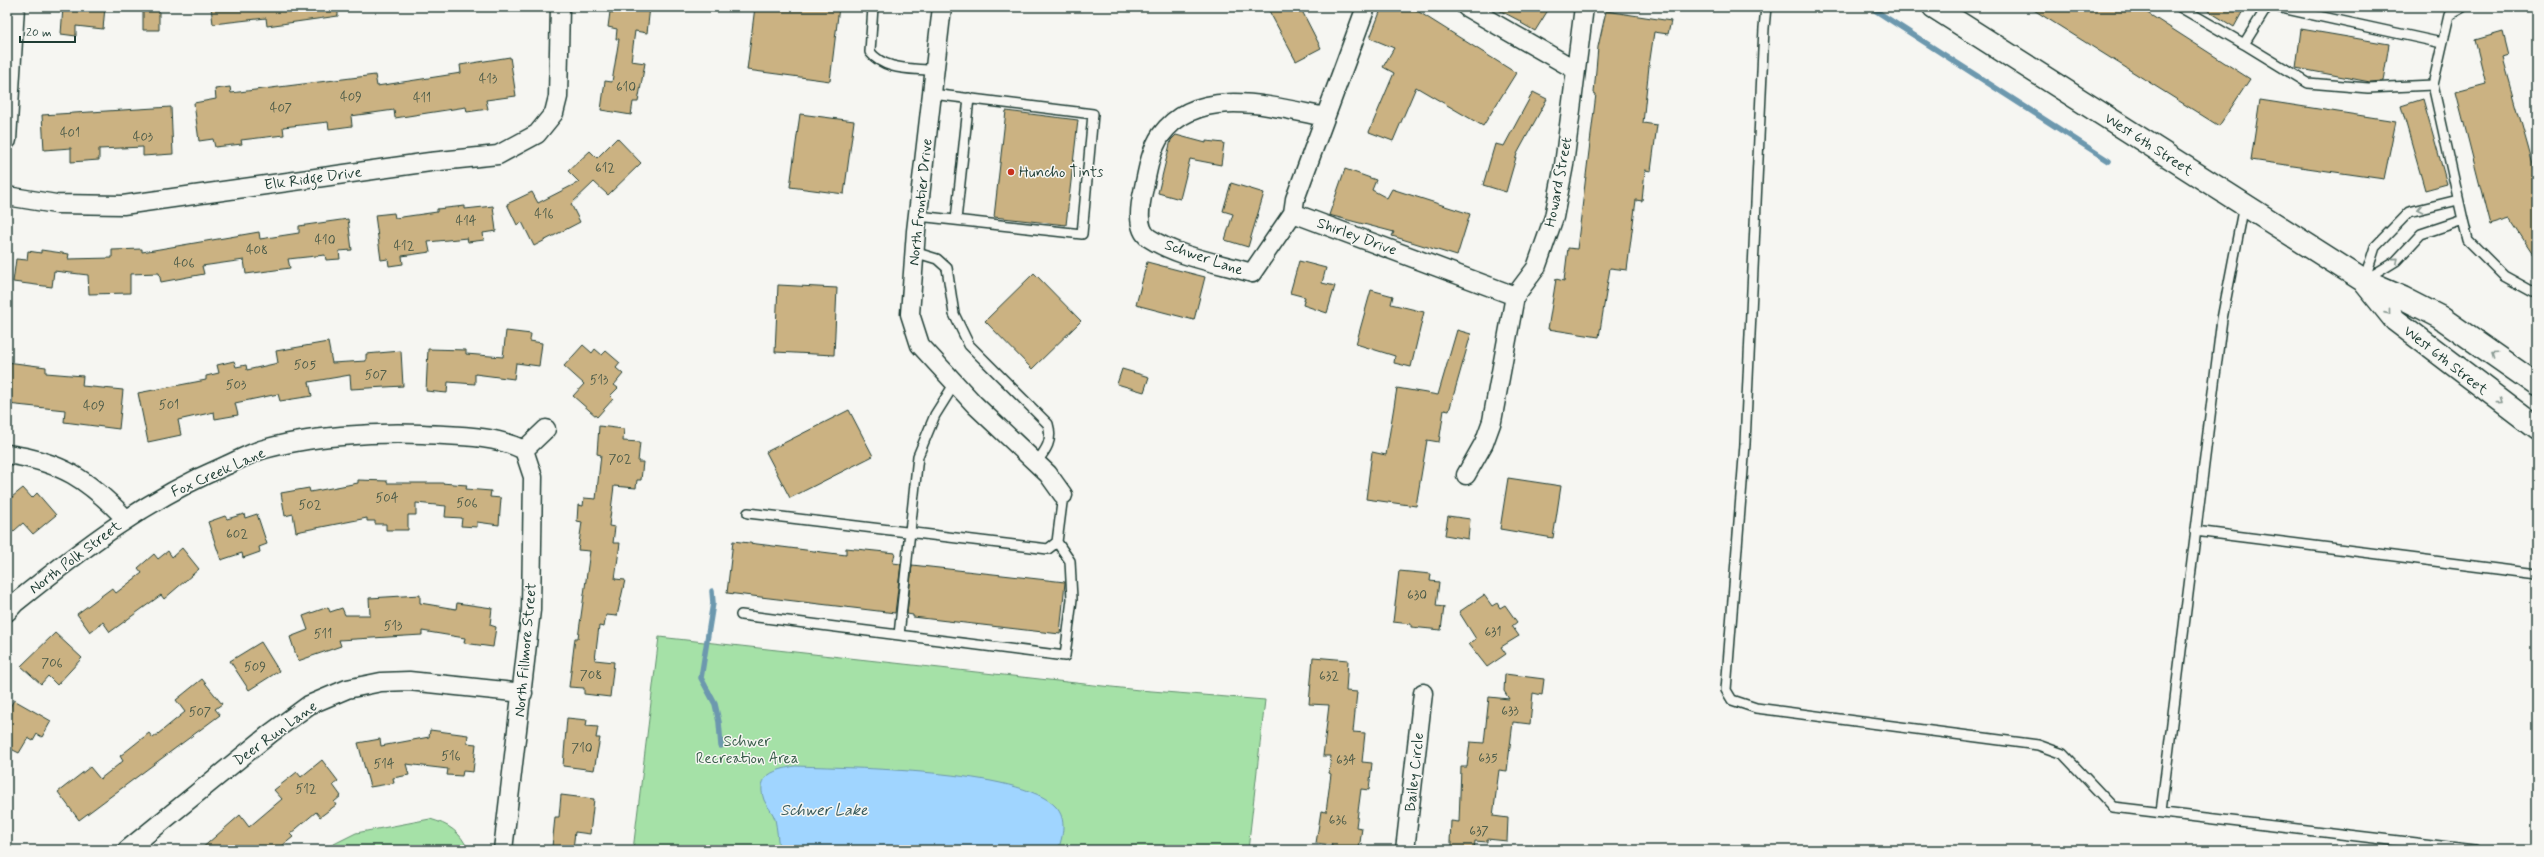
<svg xmlns="http://www.w3.org/2000/svg" width="2544" height="857" viewBox="0 0 2544 857" font-family="Mynerve,sans-serif">
<rect width="100%" height="100%" fill="#f6f6f2"/>
<filter id="ink" filterUnits="userSpaceOnUse"><feTurbulence type="fractalNoise" baseFrequency=".025" numOctaves="2"/><feDisplacementMap in="SourceGraphic" scale="8" xChannelSelector="R" yChannelSelector="G"/><feConvolveMatrix kernelMatrix="1 2 1 2 8 2 1 2 1" color-interpolation-filters="sRGB"/></filter>
<g filter="url(#ink)">
<path fill="#a5e1a7" stroke="#628f6e" d="M659,637L1139,690L1265,700L1248,850H633Z
M430,819C448,824 461,832 468,850H322L356,833Z"/>
<path fill="#a0d5ff" stroke="#6c98ae" d="M795,766C848,768 1022,769 1056,807C1067,819 1063,836 1058,850H779C778,840 777,829 775,819C773,812 767,807 764,800C755,774 776,770 795,766Z"/>
<g fill="none" stroke-linecap="round" stroke-linejoin="round">
<path stroke="#6c98ae" stroke-width="5.5" d="M1870,7L2109,161
M712,591L713,603L701,678L715,704L719,722L721,746"/>
</g>
<path fill="#cbb282" stroke="#1f3d34" d="M63,7H105L103,29L76,26V36L61,34Z
M143,7H159V30H143Z
M211,7H338V16L267,26L266,18L213,24Z
M615,7H650L647,33L635,31L631,61L645,63L638,102H633L631,115L601,110L605,81L612,82L619,39H616L617,29L608,27L610,12L614,13Z
M755,7H839L830,81L747,70Z
M1267,7H1300L1321,48L1296,61Z
M1382,7H1411L1516,73L1483,126L1416,87L1393,141L1369,132L1394,73L1383,67L1394,48L1370,38Z
M1493,7H1550L1535,31L1521,23L1522,22Z
M2029,7H2138L2250,79L2219,126Z
M2202,7H2245L2234,27Z
M1606,11L1671,21L1668,34L1654,32L1649,66L1643,123L1657,125L1651,171L1645,170L1642,201L1636,200L1627,270L1610,268L1599,337L1548,329L1556,279L1564,281L1568,248L1577,249L1596,94L1594,93L1598,47Z
M2301,29L2389,44L2383,81L2370,82L2296,68Z
M2503,32L2509,56L2503,58L2537,179V260L2510,219L2490,225L2456,92L2486,84L2475,40Z
M510,57L516,96L486,100L488,109L467,112L466,107L395,118L394,110L351,116L352,126L329,129L328,122L283,127L284,135L241,140L242,144L215,147L213,139L199,141L194,103L216,99L215,89L230,87L231,93L375,75L377,86L461,73L460,65Z
M1533,92L1547,99L1517,154L1506,192L1483,185L1495,144L1504,146Z
M2423,99L2447,184L2425,190L2401,106Z
M2260,100L2396,121L2384,179L2251,160Z
M171,107L173,154L143,156V147L99,149V160L71,162V148L44,150L42,115Z
M1006,111L1078,120L1066,225L994,217Z
M800,114L854,121L844,194L790,187Z
M1176,135L1206,143V141L1224,143L1221,165L1190,159L1180,199L1158,193L1171,140Z
M617,138L641,163L608,195L594,182L571,204L580,222L534,246L522,222L517,225L507,204L532,192L538,203L579,182L568,171L590,151L597,158Z
M1345,169L1376,180L1372,190L1387,198L1392,189L1470,214L1457,256L1392,236L1394,232L1329,215Z
M1231,183L1264,193L1248,247L1225,240L1233,214L1223,211Z
M465,206V209L493,206L496,231L483,233L484,240L468,242L467,238L428,242L430,252L402,256L403,264L389,266L388,259L381,260L375,215L394,213L395,218L437,212V209Z
M348,219L352,250L339,251L340,259L326,260L325,255L288,259L290,268L246,274L244,260L202,266L204,274L161,282L159,273L130,274V293L89,294L88,275L54,271L52,287L13,282L16,259L27,260L28,251L41,253V250L69,254L68,259L112,258V250L142,249V252L259,232L260,239L299,233V226Z
M1299,261L1326,268L1322,283L1335,286L1327,313L1303,305L1305,297L1290,293Z
M1147,262L1205,277L1194,320L1136,305Z
M1034,273L1081,321L1032,369L985,321Z
M778,285L837,288L834,355L775,352Z
M1371,290L1393,296L1391,304L1424,312L1411,367L1394,363L1395,356L1356,344Z
M1457,330L1471,334L1449,411L1444,410L1439,442L1427,440L1416,506L1366,499L1372,452L1386,455L1397,388L1438,395Z
M506,331L531,334L530,341L542,343L539,366L516,363L514,379L475,374V384L448,382L447,393L426,391L428,349L466,350V354L503,357Z
M328,342L332,363L366,361V354L401,351L403,386L351,389L350,375L309,382L312,396L280,401L278,394L235,403L238,415L215,419L214,412L178,420L181,435L148,442L138,393L206,380V376L219,373L217,365L234,361L236,367L246,365L247,370L278,363L276,351Z
M583,345L592,353L595,349L602,355L606,351L620,363L616,368L623,374L614,385L618,388L610,396L613,399L597,417L573,396L584,384L564,366Z
M7,362L46,367V373L83,376L82,386L123,390L119,429L64,422L65,410L7,404Z
M1122,369L1149,377L1144,392L1117,384Z
M849,410L873,456L790,498L766,452Z
M599,426L624,429L623,441L640,442L638,462H643L641,480H637L636,488L614,486L609,526L615,527L613,543H620L615,579L625,580L617,616L606,615L604,627L599,626L595,660L614,662L610,697L584,694V688L569,687L575,638H578L590,551L578,550L582,522L577,521L578,505L583,506L584,498L596,499L601,455L597,454Z
M1508,478L1561,486L1553,538L1500,529Z
M358,480L387,481V483H441L467,485L466,489L491,491L490,497L501,498L499,525L477,522V527L461,526L462,518L445,517L446,506L416,503V515H408V530H386V524H375V521H367V518L296,532L293,514L285,516L281,493L309,488L310,492L358,483Z
M23,488L32,498L37,493L56,515L33,534L23,523L7,537V501Z
M244,514L245,518L257,514L267,544L259,547L260,552L243,558L242,553L221,560L208,522L225,516L227,519Z
M1448,516L1470,519L1468,539L1445,535Z
M733,541L846,555V548L895,553L893,563L901,564L895,613L727,593Z
M182,548L199,569L164,599L161,595L110,632L103,622L90,632L77,614L112,588L116,593L142,573L138,568L154,554L158,559L168,551L172,557Z
M912,565L1065,582L1060,634L913,617V615L907,614Z
M1399,571L1431,574L1430,581L1439,582L1436,606L1444,607L1441,630L1411,627V624L1393,622Z
M420,595V603L456,609L457,603L492,608L490,625L496,627L493,647L464,643L465,638L422,631V635L339,640L341,646L298,661L290,637L308,630L303,616L328,607L330,612L342,608L345,615H370L369,598Z
M1484,595L1492,606L1497,603L1500,608L1505,605L1517,622L1512,626L1519,636L1501,647L1506,654L1487,667L1469,644L1476,639L1459,612Z
M55,633L82,658L57,685L48,676L41,684L21,666Z
M261,642L279,671L249,690L230,661Z
M1313,657L1348,660L1346,691L1357,692L1353,732L1365,733L1362,762L1372,763L1369,790L1361,789L1356,827L1362,828L1359,850H1331L1332,845L1316,843L1321,811L1326,812L1331,774L1329,773L1331,756H1323L1329,705L1309,704Z
M1505,674L1544,679L1542,695L1533,693L1530,724L1513,722L1507,771L1499,770L1493,816L1508,818L1507,841L1487,839V842L1475,841L1474,850H1452V842H1450L1451,821L1459,822L1461,767H1467L1470,742L1484,743L1489,697L1509,699L1504,691Z
M202,679L222,704L215,709L220,715L79,820L58,792L90,767L100,779L123,761L120,756L149,733L153,738L185,712L176,700Z
M14,700L51,721L42,737L37,734L33,741L28,738L19,753L7,747V712Z
M567,718L587,720L586,726L598,727L596,738H600L594,770L563,766Z
M430,730L468,735L467,743L476,744L473,772L463,771L462,776L447,775L448,769L406,764L409,775L393,778L394,783L370,787L358,743L380,739L381,746L429,737Z
M322,760L338,781L333,785L341,796L334,802L336,805L320,817L316,812L290,834L293,837L277,850H200L240,815L249,827L282,799L274,790L297,772L301,777Z
M561,795L594,799L590,834L575,832L573,849L552,847L555,817H559Z"/>
<g fill="none" stroke-linecap="round" stroke-linejoin="round">
<defs>
<path id="service" d="M873,7L870,52C885,71 912,68 934,71
M1766,7L1764,28L1745,444L1726,690L1732,700L1756,708L2038,745L2063,754L2113,807L2475,850
M2180,7L2244,44
M2267,7L2244,44L2308,83L2368,88L2433,85
M2277,7L2442,43
M2463,7L2449,15L2433,85L2463,220L2468,240L2504,276L2533,292L2537,290
M918,216L1082,234L1093,114L932,94
M956,220L969,98
M914,252L937,259L947,268L954,314L969,345L1048,424C1053,441 1046,450 1036,463
M2365,280L2396,261L2421,234L2463,220
M2364,281L2375,247L2409,212L2458,200
M748,513L1048,549L1057,542L1063,495
M2195,531L2537,574
M741,615L1065,656L1072,599L1070,561L1057,542
M899,635L918,456L935,415L955,383
M2161,812L2222,319L2244,205"/>
<path id="minor" d="M942,7L916,231L910,314L920,345L975,405L1048,474L1063,495
M1366,7L1295,199L1293,213L1515,296
M1466,7L1574,69
M7,140L15,7
M7,196L56,204L123,205L430,162L498,155L537,134L554,113L558,97L560,7
M1293,213L1252,273C1219,263 1178,257 1149,238C1136,229 1140,205 1143,192C1147,174 1150,151 1161,135C1198,84 1274,107 1325,117
M524,450L546,429
M7,454C62,462 87,479 125,518
M1466,475L1484,443L1492,421L1515,296L1536,268L1554,217L1564,165L1584,7
M7,612L15,603C82,549 145,500 225,466C236,461 249,454 261,450C308,436 374,432 423,434C456,436 494,435 524,450
M127,850L271,733L309,705L347,689L381,682L409,681L523,693
M503,850L531,610L533,477L524,450
M1405,850L1423,693"/>
<path id="secondary" d="M1934,7L2364,281L2403,298L2440,317L2537,385
M2366,284L2395,320L2537,428"/>
</defs>
<use href="#service" stroke="#1f3d34" stroke-width="12"/>
<use href="#minor" stroke="#1f3d34" stroke-width="21"/>
<use href="#secondary" stroke="#1f3d34" stroke-width="25"/>
<use href="#service" stroke="#f6f6f2" stroke-width="9"/>
<use href="#minor" stroke="#f6f6f2" stroke-width="18"/>
<use href="#secondary" stroke="#f6f6f2" stroke-width="22"/>
</g>
<defs><path id="oneway-chevron" d="M-2-3.5L2.5 0L-2 3.5" fill="none" stroke-width="1.6" stroke-linecap="round" stroke-linejoin="round"/></defs>
<g stroke="#8a9a93">
<use href="#oneway-chevron" transform="translate(2420 209) rotate(167)"/>
<use href="#oneway-chevron" transform="translate(2396 260) rotate(-40)"/>
<use href="#oneway-chevron" transform="translate(2388 312) rotate(51)"/>
<use href="#oneway-chevron" transform="translate(2494 355) rotate(-145)"/>
<use href="#oneway-chevron" transform="translate(2500 401) rotate(36)"/>
</g>
</g>
<circle fill="#c8321e" stroke="#f6f6f2" stroke-width="1.5" cx="1011" cy="172" r="4"/>
<g text-anchor="middle" stroke-width="3" stroke-linejoin="round" paint-order="stroke">
<g font-size="13" fill="#4a5a48">
<text x="488" y="83">413</text>
<text x="626" y="91">610</text>
<text x="351" y="101">409</text>
<text x="422" y="102">411</text>
<text x="281" y="112">407</text>
<text x="70" y="137">401</text>
<text x="143" y="141">403</text>
<text x="605" y="172">612</text>
<text x="544" y="218">416</text>
<text x="466" y="225">414</text>
<text x="325" y="244">410</text>
<text x="404" y="250">412</text>
<text x="257" y="254">408</text>
<text x="184" y="267">406</text>
<text x="305" y="369">505</text>
<text x="376" y="379">507</text>
<text x="599" y="384">513</text>
<text x="236" y="389">503</text>
<text x="169" y="409">501</text>
<text x="94" y="410">409</text>
<text x="620" y="463">702</text>
<text x="387" y="502">504</text>
<text x="467" y="507">506</text>
<text x="310" y="509">502</text>
<text x="237" y="538">602</text>
<text x="1417" y="599">630</text>
<text x="393" y="630">513</text>
<text x="1493" y="636">631</text>
<text x="323" y="638">511</text>
<text x="52" y="667">706</text>
<text x="255" y="671">509</text>
<text x="591" y="679">708</text>
<text x="1329" y="680">632</text>
<text x="1510" y="715">633</text>
<text x="200" y="716">507</text>
<text x="582" y="752">710</text>
<text x="451" y="760">516</text>
<text x="1488" y="762">635</text>
<text x="1346" y="764">634</text>
<text x="384" y="768">514</text>
<text x="306" y="793">512</text>
<text x="1338" y="824">636</text>
<text x="1479" y="835">637</text>
</g>
<g font-size="15" fill="#1f3d34" stroke="#f6f6f2">
<text transform="translate(2149 144) rotate(33)" y="5">West 6th Street</text>
<text transform="translate(313 178) rotate(-8)" y="5">Elk Ridge Drive</text>
<text transform="translate(1558 182) rotate(-79)" y="5">Howard Street</text>
<text transform="translate(920 202) rotate(-84)" y="5">North Frontier Drive</text>
<text transform="translate(1357 236) rotate(20)" y="5">Shirley Drive</text>
<text transform="translate(1204 257) rotate(19)" y="5">Schwer Lane</text>
<text transform="translate(2446 360) rotate(38)" y="5">West 6th Street</text>
<text transform="translate(218 472) rotate(-24)" y="5">Fox Creek Lane</text>
<text transform="translate(75 557) rotate(-37)" y="5">North Polk Street</text>
<text transform="translate(525 650) rotate(-85)" y="5">North Fillmore Street</text>
<text transform="translate(275 733) rotate(-36)" y="5">Deer Run Lane</text>
<text transform="translate(1414 772) rotate(-84)" y="5">Bailey Circle</text>
</g>
<g font-size="15" fill="#1f3d34" stroke="#f6f6f2" text-anchor="start">
<text x="1019" y="177">Huncho Tints</text>
</g>
<g font-size="15" fill="#3a5e4b" stroke="#f6f6f2">
<text x="747" y="746">Schwer<tspan x="747" dy="17">Recreation Area</tspan></text>
</g>
<g font-size="16" font-style="italic" fill="#395b5d" stroke="#f6f6f2">
<text x="824" y="815">Schwer Lake</text>
</g>
</g>
<rect width="2544" height="857" fill="none" stroke="#f6f6f2" stroke-width="24"/>
<rect x="12" y="12" width="2520" height="833" fill="none" stroke="#1f3d34" stroke-width="1.5" filter="url(#ink)"/>
<path d="M20 36v6h55v-6" fill="none" stroke="#1f3d34" stroke-width="2"/>
<text x="26" y="36" font-size="12" fill="#1f3d34" stroke="#f6f6f2" stroke-width="3" paint-order="stroke">20 m</text>
</svg>
